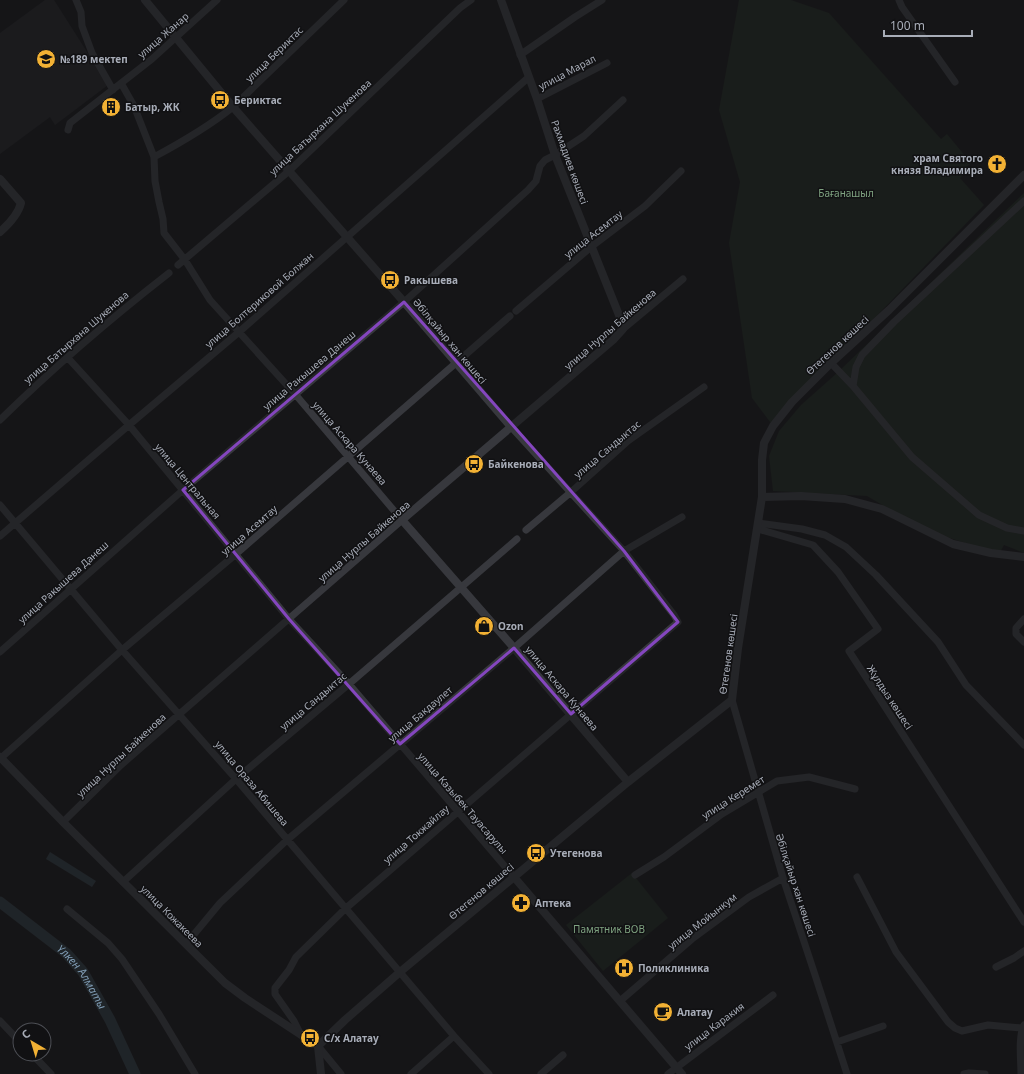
<svg xmlns="http://www.w3.org/2000/svg" width="1024" height="1074" viewBox="0 0 1024 1074" font-family="'Noto Sans',sans-serif">
<rect width="100%" height="100%" fill="#161618"/>
<path fill="#222225" d="M45,0H54L108,85L55,125L50,117L0,154V33Z"/>
<path fill="#1e261f" d="M739,0H791L829,13L941,139L947,134L971,163L963,170L965,173L960,178L984,205L831,363L773,426L752,398L729,243L740,182L719,110Z
M1024,193V553L1004,545L999,554L925,530L867,496L773,491L769,456L779,431L801,405L837,373Z
M632,873L668,918L603,971L566,925Z"/>
<path fill="#2c353c" d="M50,852L96,881L92,887L46,859Z"/>
<g fill="none" stroke-linecap="round" stroke-linejoin="round">
<path stroke="#2c353c" stroke-width="11" id="s1" d="M0,902L66,953L83,972L110,1020L135,1074"/>
<path stroke="#37383d" stroke-width="7" d="M76,0L81,12L82,26L92,53L113,90
M899,0L902,7L955,82
M520,55L575,17L602,0
M537,99L607,63
M68,130L70,123L152,59L217,0
M154,157C182,142 208,127 233,107L344,0
M178,265L289,171L460,8L471,0
M516,311L591,247L645,206L681,171
M623,329L683,279
M68,358L129,425L289,619L349,684L514,877
M831,363L853,386L912,457L979,515L1007,528L1024,531
M853,386L856,367L862,355L894,322L1024,201
M0,420C53,368 110,319 169,273
M0,505L122,650L236,779L454,1036L489,1074
M759,523L802,529L825,535L846,547L876,575L938,642L966,685L1024,745
M758,529L813,545L838,572L878,629L849,651L1024,922
M526,530L571,492L628,441L704,387
M0,536L129,425L239,332L529,77
M1024,619L1016,628V634L1024,642
M0,652L183,490L404,302L528,190L536,181L540,166L545,160L555,155L584,136L623,100
M732,700L783,878L817,981L847,1074
M1,758L122,650L236,554L510,316
M63,822L121,765L402,520L295,394L210,300L185,260L164,233L163,219L159,202L155,181L154,157L134,106L121,83
M635,875L664,857L722,814L777,781L809,777L855,789
M857,877L896,952L948,1022L955,1028L962,1031L988,1025L1022,1028
M123,882L236,779L349,684L517,539
M67,909L108,943L122,959L159,1014L195,1074
M186,944L220,903L287,840L514,648L624,551L682,517
M996,967L1014,958L1024,951
M620,1001L692,939L749,897L783,878
M0,1021L20,1042
M301,1035L294,1021L275,994V988L289,970L296,957L345,909L678,622L674,615L624,551L511,427
M837,1042L883,1026
M318,1046L341,1074
M32,1054L51,1074
M411,1074L454,1036
M541,1074L563,1055
M668,1074L773,995
M964,1074L969,1073L985,1074
M1021,1074C1021,1062 1018,1035 1024,1025"/>
<path stroke="#37383d" stroke-width="8" d="M145,0L233,107L404,302L511,427
M501,0L537,99L555,155L619,315L623,329L613,340L402,520L514,648L628,782
M0,179L21,203C18,215 9,224 0,232
M762,497L801,496L845,499L882,509L953,544L991,553L1024,557
M0,757L63,822L225,983L245,998L318,1046
M514,877L682,1074
M321,1074L318,1046L345,1020L400,972L628,782L732,700L738,648L762,497V460L764,443L773,426L792,402L831,363L889,310L1024,175"/>
</g>
<path d="M0 0H1024V1074H0ZM404,302L624,551L678,622L571,714L514,648L400,744L289,619L183,490Z" fill="#161618" fill-opacity=".55" fill-rule="evenodd"/>
<path fill="none" stroke="#8446be" stroke-width="3" stroke-linejoin="round" d="M404,302L624,551L678,622L571,714L514,648L400,744L289,619L183,490Z"/>
<defs>
<symbol id="school-disc" viewBox="-11 -11 22 22"><circle r="9.5" fill="#f2b134" stroke="#111113"/><path d="M0-5L7-2L0 1L-7-2ZM-4 1L0 2.5L4 1V4Q0 6-4 4Z" fill="#111"/></symbol>
<symbol id="bus-disc" viewBox="-11 -11 22 22"><circle r="9.5" fill="#f2b134" stroke="#111113"/><path d="M-5-6H5V4H4V6H2V4H-2V6H-4V4H-5ZM-3.5-4V0h7V-4ZM-3.5 1.2v1.5H-2V1.2ZM2 1.2v1.5H3.5V1.2Z" fill="#111"/></symbol>
<symbol id="building-disc" viewBox="-11 -11 22 22"><circle r="9.5" fill="#f2b134" stroke="#111113"/><path d="M-4-6H4V6H1V3H-1V6H-4ZM-2.5-4.3h1.7v1.8h-1.7ZM.8-4.3h1.7v1.8H.8ZM-2.5-1h1.7V.8h-1.7ZM.8-1h1.7V.8H.8Z" fill="#111"/></symbol>
<symbol id="church-disc" viewBox="-11 -11 22 22"><circle r="9.5" fill="#f2b134" stroke="#111113"/><path d="M-1.2-6h2.4v3.5h3.3v2.4h-3.3V6h-2.4V-.1h-3.3v-2.4h3.3Z" fill="#111"/></symbol>
<symbol id="shop-disc" viewBox="-11 -11 22 22"><circle r="9.5" fill="#f2b134" stroke="#111113"/><path d="M-5-2.5h2.3a2.7 3.5 0 0 1 5.4 0H5L5.5 6h-11ZM-1.5-2.5h3a1.5 2.3 0 0 0-3 0Z" fill="#111"/></symbol>
<symbol id="pharmacy-disc" viewBox="-11 -11 22 22"><circle r="9.5" fill="#f2b134" stroke="#111113"/><path d="M-2-6h4v4h4v4h-4v4h-4v-4h-4v-4h4Z" fill="#111"/></symbol>
<symbol id="hospital-disc" viewBox="-11 -11 22 22"><circle r="9.5" fill="#f2b134" stroke="#111113"/><path d="M-5-5h3v3.5h4V-5h3V5h-3V1.5h-4V5h-3Z" fill="#111"/></symbol>
<symbol id="cafe-disc" viewBox="-11 -11 22 22"><circle r="9.5" fill="#f2b134" stroke="#111113"/><path d="M-5.5-4.5H6V0H3Q3 3.5 0 3.5H-2.5Q-5.5 3.5-5.5 0ZM3-3.2v2h1.7v-2ZM-6 4.5H4V6H-6Z" fill="#111"/></symbol>
</defs>
<g fill-rule="evenodd">
<use href="#school-disc" x="35" y="48" width="22" height="22"/>
<use href="#bus-disc" x="209" y="89" width="22" height="22"/>
<use href="#building-disc" x="100" y="96" width="22" height="22"/>
<use href="#church-disc" x="986" y="153" width="22" height="22"/>
<use href="#bus-disc" x="379" y="269" width="22" height="22"/>
<use href="#bus-disc" x="463" y="453" width="22" height="22"/>
<use href="#shop-disc" x="473" y="615" width="22" height="22"/>
<use href="#bus-disc" x="525" y="842" width="22" height="22"/>
<use href="#pharmacy-disc" x="510" y="892" width="22" height="22"/>
<use href="#hospital-disc" x="613" y="957" width="22" height="22"/>
<use href="#cafe-disc" x="652" y="1001" width="22" height="22"/>
<use href="#bus-disc" x="299" y="1027" width="22" height="22"/>
</g>
<g text-anchor="middle" stroke-width="3" stroke-linejoin="round" paint-order="stroke">
<g font-size="10" fill="#a8adb8" stroke="#111113">
<text transform="translate(163 35) rotate(-41)" y="4">улица Жанар</text>
<text transform="translate(274 54) rotate(-44)" y="4">улица Бериктас</text>
<text transform="translate(567 72) rotate(-28)" y="4">улица Марал</text>
<text transform="translate(320 127) rotate(-43)" y="4">улица Батырхана Шукенова</text>
<text transform="translate(570 162) rotate(70)" y="4">Рахмадиев көшесі</text>
<text transform="translate(593 234) rotate(-38)" y="4">улица Асемтау</text>
<text transform="translate(259 300) rotate(-41)" y="4">улица Болтериковой Болжан</text>
<text transform="translate(610 329) rotate(-41)" y="4">улица Нурлы Байкенова</text>
<text transform="translate(76 337) rotate(-41)" y="4">улица Батырхана Шукенова</text>
<text transform="translate(450 341) rotate(50)" y="4">Әбілқайыр хан көшесі</text>
<text transform="translate(837 345) rotate(-43)" y="4">Өтегенов көшесі</text>
<text transform="translate(309 370) rotate(-40)" y="4">улица Ракышева Данеш</text>
<text transform="translate(350 443) rotate(49)" y="4">улица Аскара Кунаева</text>
<text transform="translate(607 449) rotate(-40)" y="4">улица Сандыктас</text>
<text transform="translate(188 481) rotate(50)" y="4">улица Центральная</text>
<text transform="translate(249 530) rotate(-41)" y="4">улица Асемтау</text>
<text transform="translate(364 541) rotate(-41)" y="4">улица Нурлы Байкенова</text>
<text transform="translate(63 582) rotate(-42)" y="4">улица Ракышева Данеш</text>
<text transform="translate(728 654) rotate(-82)" y="4">Өтегенов көшесі</text>
<text transform="translate(562 688) rotate(50)" y="4">улица Аскара Кунаева</text>
<text transform="translate(890 697) rotate(57)" y="4">Жұлдыз көшесі</text>
<text transform="translate(313 701) rotate(-40)" y="4">улица Сандыктас</text>
<text transform="translate(420 714) rotate(-40)" y="4">улица Бакдаулет</text>
<text transform="translate(121 755) rotate(-43)" y="4">улица Нурлы Байкенова</text>
<text transform="translate(252 783) rotate(50)" y="4">улица Ораза Абишева</text>
<text transform="translate(733 797) rotate(-32)" y="4">улица Керемет</text>
<text transform="translate(463 803) rotate(49)" y="4">улица Казыбек Тауасарулы</text>
<text transform="translate(416 834) rotate(-41)" y="4">улица Токжайлау</text>
<text transform="translate(796 885) rotate(72)" y="4">Әбілқайыр хан көшесі</text>
<text transform="translate(481 891) rotate(-40)" y="4">Өтегенов көшесі</text>
<text transform="translate(172 916) rotate(45)" y="4">улица Кожакеева</text>
<text transform="translate(702 921) rotate(-38)" y="4">улица Мойынкум</text>
<text transform="translate(714 1026) rotate(-37)" y="4">улица Каракия</text>
</g>
<g font-size="10" font-weight="bold" fill="#a8adb8" stroke="#111113" text-anchor="start">
<text x="60" y="63">№189 мектеп</text>
<text x="234" y="104">Бериктас</text>
<text x="125" y="111">Батыр, ЖК</text>
<text x="983" y="162" text-anchor="end">храм Святого<tspan x="983" dy="12">князя Владимира</tspan></text>
<text x="404" y="284">Ракышева</text>
<text x="488" y="468">Байкенова</text>
<text x="498" y="630">Ozon</text>
<text x="550" y="857">Утегенова</text>
<text x="535" y="907">Аптека</text>
<text x="638" y="972">Поликлиника</text>
<text x="677" y="1016">Алатау</text>
<text x="324" y="1042">С/х Алатау</text>
</g>
<g font-size="10" fill="#7fa381" stroke="#111113">
<text x="846" y="197">Бағанашыл</text>
<text x="609" y="933">Памятник ВОВ</text>
</g>
<g font-size="11" font-style="italic" fill="#7f9bb3" stroke="#111113">
<text dy="4" stroke="none"><textPath href="#s1" startOffset="112">Үлкен Алматы</textPath></text>
</g>
</g>
<g transform="translate(32 1042) rotate(322)"><circle r="19" fill="#111113" stroke="#4d4f55"/>
<path d="M0-3L7 15L0 10L-7 15Z" fill="#f2b134"/>
<text y="-6" font-size="11" font-weight="bold" text-anchor="middle" fill="#a8adb8">С</text>
</g>
<path d="M884 30v6h88v-6" fill="none" stroke="#a8adb8" stroke-width="2"/>
<text x="890" y="30" font-size="12" fill="#a8adb8" stroke="#111113" stroke-width="3" paint-order="stroke">100 m</text>
</svg>
